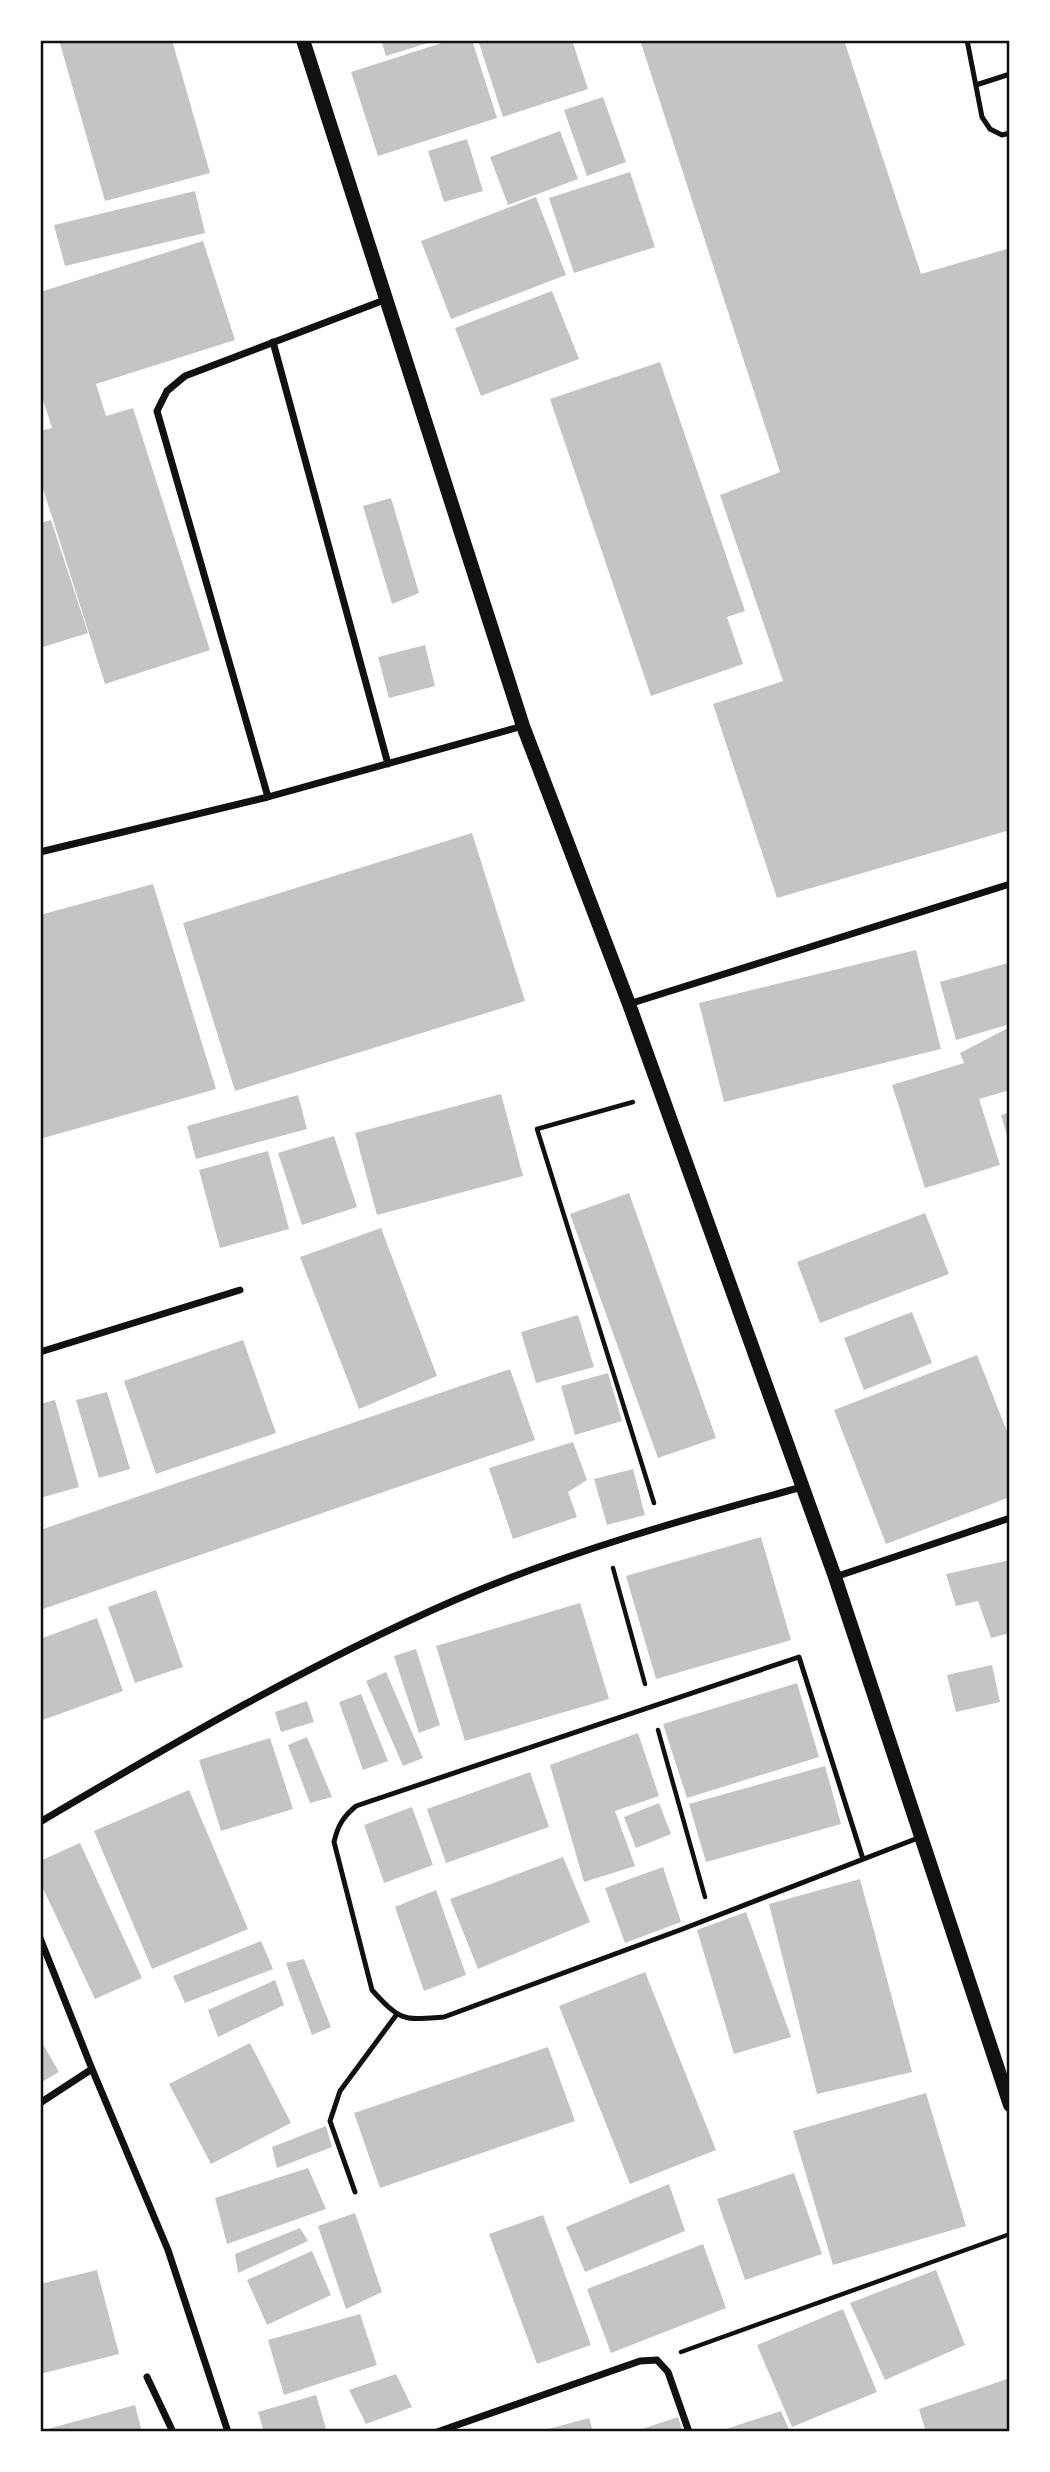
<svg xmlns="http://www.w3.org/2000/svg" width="1050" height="2472" viewBox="0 0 1050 2472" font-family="Spectral,serif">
<rect width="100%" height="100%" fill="#fff"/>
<path fill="#c4c4c4" d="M59,40H172L210,173L105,201Z
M381,40H433L434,41L386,56Z
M451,40H472L497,118L378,156L351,72Z
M478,40H572L588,89L503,117Z
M640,40H844L921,274L1010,248V830L777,898L713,704L783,681L720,495L780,472Z
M603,97L626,162L587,176L564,110Z
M560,131L578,179L508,205L490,157Z
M467,139L483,191L444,202L428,151Z
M630,172L655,247L574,273L549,198Z
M195,191L205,233L65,266L54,225Z
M536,197L566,275L451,319L421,241Z
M203,241L235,340L96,384L106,416L133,408L210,650L105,684L40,479V431L52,428L43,400H40V292Z
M552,291L579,359L481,396L455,328Z
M660,362L745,611L727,617L743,664L651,696L550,399Z
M391,498L419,593L392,604L363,506Z
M51,520L88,633L40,648V523Z
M425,645L435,686L389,698L378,657Z
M472,833L525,1001L235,1091L183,923Z
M153,884L216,1089L40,1139V915Z
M916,950L941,1049L724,1102L699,1003Z
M1008,963L1010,971V1024L956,1040L940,982Z
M1010,1027V1090L979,1099L1000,1165L925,1188L892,1085L964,1063L960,1053Z
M501,1094L523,1176L377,1215L355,1133Z
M298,1095L307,1129L196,1159L187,1126Z
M1010,1112V1143H1009L1001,1115Z
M334,1136L357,1207L302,1225L278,1153Z
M268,1151L289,1229L220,1248L199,1170Z
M629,1193L716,1438L658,1458L570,1214Z
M925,1213L949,1274L820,1323L797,1262Z
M381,1228L437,1376L359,1409L300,1257Z
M912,1312L932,1363L864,1390L844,1338Z
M578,1315L594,1367L536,1383L521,1332Z
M243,1340L276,1433L156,1474L124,1381Z
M977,1355L1010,1439V1497L886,1544L834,1410Z
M510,1369L535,1440L40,1610V1530Z
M608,1373L622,1421L575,1435L561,1386Z
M107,1392L130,1469L99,1478L76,1400Z
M55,1400L79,1487L40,1498V1404Z
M573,1442L587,1480L568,1492L577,1517L513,1539L489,1468Z
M633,1469L645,1515L607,1525L594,1479Z
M761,1537L791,1640L656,1679L626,1576Z
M1010,1560V1633L991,1638L978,1601L956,1606L946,1574Z
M156,1590L183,1667L135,1683L108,1607Z
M580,1603L609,1699L465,1741L436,1646Z
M97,1618L123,1691L40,1721V1639Z
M416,1649L440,1725L419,1733L394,1656Z
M992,1665L1000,1702L956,1712L947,1675Z
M386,1672L423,1758L403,1766L366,1681Z
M797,1683L819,1757L687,1798L663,1724Z
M361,1694L388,1761L363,1770L339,1702Z
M307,1701L314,1722L281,1732L275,1712Z
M638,1733L659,1796L615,1811L635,1866L584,1882L550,1765Z
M307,1737L332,1797L310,1803L288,1745Z
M270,1738L293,1809L221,1831L199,1760Z
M825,1766L841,1824L706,1862L689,1804Z
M530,1772L549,1827L446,1863L427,1809Z
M189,1790L248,1929L152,1969L94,1831Z
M659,1803L671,1834L636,1848L624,1817Z
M412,1807L433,1865L384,1883L364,1825Z
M80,1843L142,1978L95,1999L40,1882V1861Z
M563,1857L590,1922L478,1969L450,1899Z
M663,1867L681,1922L625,1943L605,1888Z
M860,1879L912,2072L817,2094L769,1904Z
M436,1890L466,1975L424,1991L395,1907Z
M746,1912L791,2037L734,2054L697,1930Z
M261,1941L273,1969L185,2003L173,1976Z
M304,1959L331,2027L312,2035L286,1963Z
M645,1972L716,2150L630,2184L559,2006Z
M275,1980L284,2005L218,2037L208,2010Z
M40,2039L59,2072L40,2083Z
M250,2043L291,2123L211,2164L169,2084Z
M548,2047L575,2121L380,2188L354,2113Z
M926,2093L966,2226L833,2265L793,2131Z
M326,2126L332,2147L277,2168L272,2147Z
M308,2168L326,2209L227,2244L215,2198Z
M794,2173L822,2254L745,2280L717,2199Z
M669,2184L685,2231L585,2272L566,2227Z
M355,2213L382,2292L346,2309L318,2226Z
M543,2215L591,2345L537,2364L489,2234Z
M300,2228L308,2241L238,2273L235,2254Z
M703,2244L726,2308L611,2353L587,2289Z
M312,2251L331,2295L267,2325L247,2280Z
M97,2270L119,2354L40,2374V2284Z
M936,2270L965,2345L885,2380L850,2303Z
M843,2309L877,2392L792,2427L757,2345Z
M360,2314L377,2365L284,2395L268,2340Z
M396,2374L412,2407L366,2424L349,2390Z
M1007,2379L1010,2386V2432H926L919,2409Z
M316,2395L327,2432H264L258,2412Z
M135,2405L142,2432H40V2431Z
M781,2411L790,2432H720V2431Z
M678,2417L683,2432H636V2431Z
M589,2418L593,2432H541V2431Z"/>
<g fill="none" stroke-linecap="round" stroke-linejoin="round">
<path stroke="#111" stroke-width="4.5" d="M633,1102L537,1129L654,1503
M613,1568L645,1684
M658,1730L705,1897
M681,2352L1010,2234"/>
<path stroke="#111" stroke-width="5" d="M967,40L982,117L990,129L1002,135L1010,133
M976,85L1010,74
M863,1859L799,1657L356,1806C343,1817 338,1825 334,1842L372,1990C401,2022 403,2020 444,2017L680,1930L918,1838
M355,2192L330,2121L340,2091L397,2014"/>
<path stroke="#111" stroke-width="7" d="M273,342L388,764
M268,797L157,411L167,391L185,376L387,299
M40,852L268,797L523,726
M629,1004L1010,884
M40,1352L240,1290
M835,1577L1010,1518
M40,1822C175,1742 311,1663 455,1600C567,1552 685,1519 802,1487
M40,1938L92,2069L168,2250L228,2432
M40,2103L92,2069
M147,2377L173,2432
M437,2432L640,2361L657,2360L668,2372L689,2432"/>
<path stroke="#111" stroke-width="14" d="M303,40L523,726L629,1004L835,1577L1010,2105"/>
</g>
<rect width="1050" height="2472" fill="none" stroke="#ffffff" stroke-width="84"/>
<rect x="42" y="42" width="966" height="2388" fill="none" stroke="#111" stroke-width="2.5"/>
</svg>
